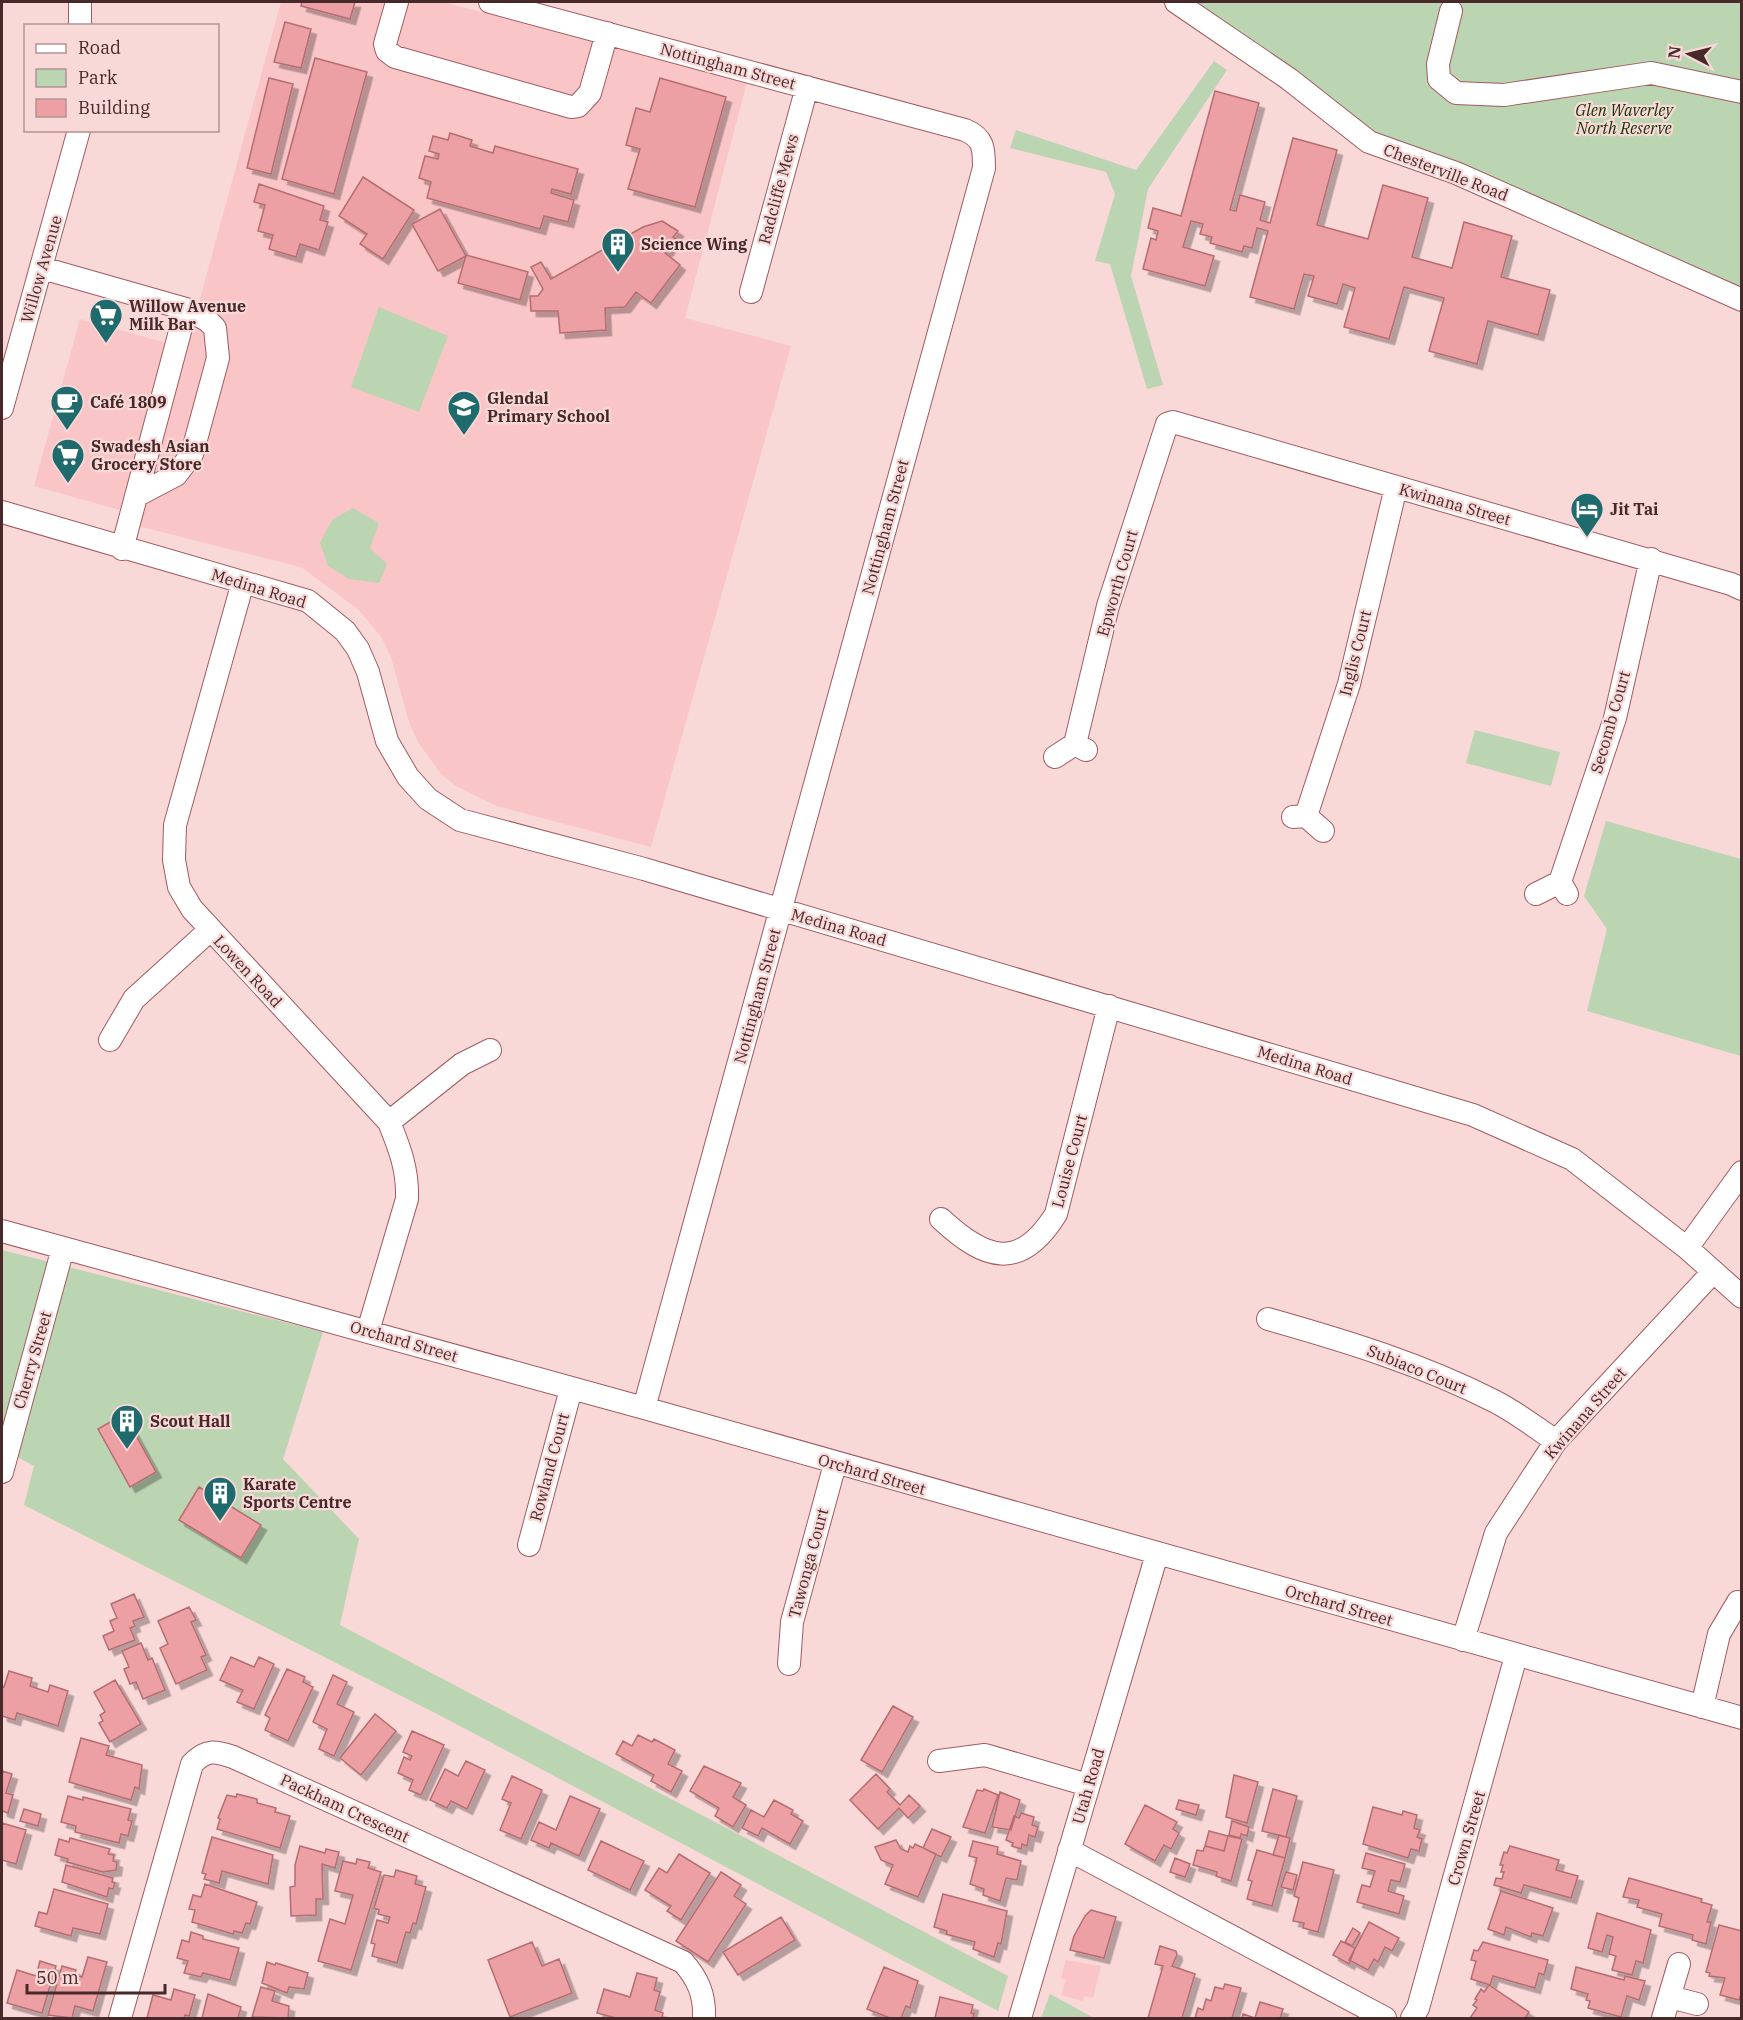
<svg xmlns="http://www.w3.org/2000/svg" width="1743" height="2020" viewBox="0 0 1743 2020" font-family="'IBM Plex Serif',serif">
<defs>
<filter id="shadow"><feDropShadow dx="5.5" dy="5.5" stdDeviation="0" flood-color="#0004"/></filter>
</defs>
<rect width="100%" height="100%" fill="#f9d8d8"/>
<path fill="#fac5c6" d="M281,2H443L747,82L685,318L791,346L651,847L497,806L456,786L441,774L418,742L409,722L391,657L382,638L359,610L301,567L138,526Z
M80,319L167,343L120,510L34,486Z
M1066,1960L1101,1966L1093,1998L1084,1996L1083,2001L1061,1995L1066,1980L1061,1978Z"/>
<path fill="#bbd4b2" d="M1176,2H1741V300L1369,142Z
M1214,61L1227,70L1148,189L1131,276L1163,385L1147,389L1110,264L1095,261L1115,194L1106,172L1010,148L1016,130L1136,170Z
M379,307L448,336L419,412L351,387Z
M353,508L379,523L370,548L387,564L379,583L349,579L328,566L320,543L332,520Z
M1475,730L1560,752L1551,786L1466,763Z
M1606,821L1741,859V1056L1587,1011L1607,929L1584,896Z
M2,1250L323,1332L283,1459L359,1539L340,1625L1008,1976L998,2011L439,1715L24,1505L34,1466L2,1449Z
M1050,1994L1094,2018H1041Z"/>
<path fill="#eda0a3" stroke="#b56d71" stroke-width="1.5" filter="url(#shadow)" d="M302,2H355L350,19L301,6Z
M285,22L311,29L301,68L274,62Z
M315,58L367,72L334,194L282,179Z
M269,78L293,84L271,174L247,168Z
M660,78L726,97L695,207L628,189L640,149L626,145L636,108L650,112Z
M1215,91L1259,103L1230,210L1236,211L1240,195L1265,202L1260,220L1270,223L1293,138L1337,150L1317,225L1368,239L1383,185L1428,198L1412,257L1452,268L1464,222L1512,236L1501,277L1550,290L1538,335L1488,321L1477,364L1429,351L1444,298L1404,287L1389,339L1344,327L1355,288L1343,284L1337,304L1308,296L1314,276L1304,274L1294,309L1250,297L1268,231L1257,228L1252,248L1244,246L1242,252L1210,243L1212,237L1200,234L1203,224L1191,221L1183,247L1214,256L1205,286L1143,269L1151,238L1156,240L1158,231L1148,228L1153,208L1181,216Z
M450,133L472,140L470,146L493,153L495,146L578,169L571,194L552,189L551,193L574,200L568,222L544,216L540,229L427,198L431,182L419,178L425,156L438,159L439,154L429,151L433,136L448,140Z
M363,177L414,210L383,259L360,244L367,234L339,216Z
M259,184L324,206L320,220L328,222L319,250L300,244L296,257L269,249L273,235L258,231L265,205L254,202Z
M440,209L466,256L438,271L412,224Z
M662,221L678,231L673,237L676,239L665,253L680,265L651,303L636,292L625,307L605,308L606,330L560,333L558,311H531L530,296H538L543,289L531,267L541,262L551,279L643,227Z
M466,255L528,272L520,300L458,283Z
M124,1414L156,1472L130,1487L98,1429Z
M199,1487L261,1525L241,1558L179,1520Z
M134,1594L144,1617L133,1621L135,1626L130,1628L135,1640L109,1650L103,1636L114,1631L110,1621L117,1618L111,1604Z
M189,1607L196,1620L191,1622L206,1655L201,1657L207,1670L176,1684L160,1648L168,1644L158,1621Z
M141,1643L148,1660L152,1658L165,1690L143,1699L136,1682L130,1684L124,1669L129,1667L122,1651Z
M231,1657L254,1667L259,1657L274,1664L254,1709L237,1702L243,1690L220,1680Z
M287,1669L305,1677L303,1682L313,1687L288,1741L265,1730L270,1718L265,1715Z
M9,1671L32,1678L30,1686L48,1692L50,1685L68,1691L58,1726L17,1713L15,1720L2,1716V1686L4,1687Z
M333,1675L347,1682L337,1704L354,1712L334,1756L319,1749L327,1729L313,1722Z
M115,1680L141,1724L110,1742L99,1723L103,1721L100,1715L105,1712L94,1692Z
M893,1706L913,1717L882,1772L861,1760Z
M375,1714L396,1731L361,1775L340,1758Z
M412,1731L444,1745L421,1795L409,1790L413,1780L398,1773L404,1757L410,1760L412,1756L403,1752Z
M638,1735L652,1742L654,1739L675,1750L668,1764L682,1771L671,1792L651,1781L654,1775L616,1754L623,1741L632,1746Z
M81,1738L109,1746L106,1755L142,1765L139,1789L135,1787L131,1800L69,1782Z
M466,1761L485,1770L467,1809L451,1801L447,1808L430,1800L445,1769L458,1776Z
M704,1766L741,1783L733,1797L746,1805L733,1827L715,1816L719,1808L690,1791Z
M2,1771L12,1774L6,1793L13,1795L8,1813L2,1811Z
M876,1774L890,1789L887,1792L900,1805L909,1795L920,1806L908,1818L899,1808L878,1829L850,1800Z
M1234,1775L1258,1782L1247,1823L1226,1817Z
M512,1776L542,1790L521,1839L500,1830L511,1803L502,1799Z
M984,1789L998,1795L985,1833L963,1827L977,1790L983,1791Z
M1273,1789L1297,1796L1286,1837L1262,1831Z
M1000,1792L1020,1800L1011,1830L992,1827Z
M237,1794L257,1799V1803L276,1808L275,1812L290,1816L280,1848L217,1829L220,1819L218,1818L227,1795L236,1797Z
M68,1796L83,1800V1797L131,1809L128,1820L132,1821L128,1836L121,1834L119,1843L75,1832L76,1826L61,1822Z
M570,1796L600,1809L579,1856L551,1843L549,1848L531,1840L539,1822L556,1830Z
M774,1800L793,1810L791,1814L803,1821L790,1844L762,1828L758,1836L742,1828L751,1810L764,1817Z
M1179,1800L1199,1805L1196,1815L1176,1809Z
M1145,1805L1177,1822L1173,1829L1179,1833L1171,1849L1164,1845L1155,1861L1125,1844Z
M1373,1807L1402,1815L1403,1811L1417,1815L1414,1828L1420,1830L1417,1837L1422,1839L1419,1851L1411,1849L1408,1858L1363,1844Z
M24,1809L41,1814L38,1826L20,1821Z
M1021,1813L1034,1817L1032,1825L1038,1827L1035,1837L1029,1835L1027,1846L1022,1844L1021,1849L1012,1846L1013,1843L1006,1840L1014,1816L1019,1818Z
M1232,1821L1249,1827L1247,1836L1241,1834L1240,1838L1229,1835Z
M2,1823L26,1830L16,1864L2,1860Z
M932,1829L951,1837L941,1857L923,1848Z
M1209,1831L1228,1836L1224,1851L1205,1846Z
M1279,1835L1290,1838L1285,1858L1273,1855Z
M1228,1836L1242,1839L1231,1881L1216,1876L1217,1872L1193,1865L1197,1850L1203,1851L1205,1846L1224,1851Z
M212,1837L273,1855L268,1884L222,1871L219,1883L204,1879L206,1874L202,1873Z
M70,1838L110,1849L108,1854L114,1855L113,1861L117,1862L116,1870L103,1872L67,1862L68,1859L55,1855L59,1839L69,1842Z
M896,1840L901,1849L908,1852L910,1846L913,1848L915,1844L936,1854L918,1897L885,1884L893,1865L881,1860L875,1847Z
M601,1841L644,1861L630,1890L588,1870Z
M973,1841L998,1847L997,1854L1021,1861L1017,1880L1006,1878L1000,1901L983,1895L984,1889L970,1884L977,1858L969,1856Z
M300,1846L325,1853L326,1849L339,1852L335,1868L322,1864L323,1899H316V1915L291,1916L290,1887L295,1886V1865Z
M1510,1846L1559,1860L1556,1870L1578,1876L1571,1898L1524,1885L1521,1893L1494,1885L1496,1878L1502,1879L1504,1872H1501L1503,1865H1500L1504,1852L1507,1853Z
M1257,1850L1285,1858L1272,1906L1247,1899L1252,1881L1248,1880Z
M1366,1853L1405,1864L1400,1882L1391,1880L1388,1891L1404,1896L1399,1914L1357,1902L1362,1885L1370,1887L1375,1871L1362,1868Z
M679,1854L710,1873L681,1920L667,1911L671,1906L645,1890L659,1868L667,1873Z
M1175,1858L1190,1864L1185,1877L1170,1872Z
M357,1859L370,1862L368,1868L381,1872L351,1970L318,1961L330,1919L345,1924L353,1895L335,1891L343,1861L356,1864Z
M1303,1862L1334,1870L1318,1932L1303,1928L1304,1923L1293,1921L1299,1898L1294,1896Z
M66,1865L113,1878L112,1882L115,1883L113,1889L109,1888L107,1897L62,1882Z
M396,1870L417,1876L415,1884L426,1887L416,1924L413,1923L410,1933L406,1932L397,1963L372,1956L375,1944L371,1943L377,1920L388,1923L390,1917L378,1914L379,1910L374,1908L384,1875L394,1877Z
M721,1872L741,1885L734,1896L746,1904L708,1962L676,1941Z
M1286,1872L1297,1875L1293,1890L1281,1887Z
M1629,1878L1702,1899L1701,1902L1712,1905L1707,1922H1711L1706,1944L1692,1940L1693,1935L1659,1926L1662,1914L1637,1907L1639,1900L1623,1897Z
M205,1884L257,1902L250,1924L246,1923L242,1933L234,1931L233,1934L192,1922L195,1910L189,1909L193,1895L201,1897Z
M54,1889L108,1904L100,1934L73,1928L71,1936L35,1926L39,1912L47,1914Z
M1501,1891L1553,1908L1543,1936L1532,1933L1531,1937L1506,1927L1504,1935L1488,1929Z
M943,1894L1007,1911L1001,1944L998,1943L994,1957L973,1949L975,1942L946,1934L947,1931L934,1927Z
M1091,1910L1116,1917L1104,1958L1070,1950L1074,1936L1085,1916Z
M1597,1913L1651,1930L1643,1963L1636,1961L1632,1975L1612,1970L1616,1956L1609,1954L1613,1937L1607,1935L1602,1952L1588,1948Z
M781,1917L795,1940L738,1975L723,1952Z
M1369,1922L1399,1938L1392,1951L1385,1947L1378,1962L1374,1959L1368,1970L1349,1960Z
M1719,1925L1742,1931V1991L1739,2000L1720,1995L1725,1978L1709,1976L1710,1973L1706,1972Z
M1353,1928L1360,1933L1352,1946L1345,1942Z
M191,1932L203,1936V1939L239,1948L230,1980L203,1973L201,1977L184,1973L188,1961L177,1958L182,1940L189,1942Z
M1341,1941L1355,1948L1349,1964L1333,1955Z
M532,1942L542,1966L559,1959L572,1993L510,2017L488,1960Z
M1483,1942L1548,1960L1544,1975L1539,1973L1535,1988L1493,1976L1490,1985L1471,1979L1476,1961L1471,1960L1474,1950L1478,1951Z
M1160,1946L1176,1951L1177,1955L1172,1966L1195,1974L1182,2018H1148L1163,1966L1155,1964Z
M88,1957L107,1962L93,2011L75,2006L72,2018L48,2015L62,1966L76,1970L74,1975L82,1977Z
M40,1961L56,1966L42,2013L7,2003L17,1970L36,1976Z
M267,1962L275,1965L276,1963L308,1973L304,1989L289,1987L287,1993L262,1983Z
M884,1967L918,1981L910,2008L906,2006L901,2018H890L867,2009Z
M1576,1967L1624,1980L1625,1976L1645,1981L1639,2000L1627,1996L1621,2017L1588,2008L1590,2001L1586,2000L1588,1994L1571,1989Z
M637,1973L657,1978L654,1990L660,1992L655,2010L663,2013L662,2018H616L597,2013L604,1989L630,1997Z
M1225,1984L1241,1988L1232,2018H1195L1198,2008L1203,2010L1206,1999L1211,2001L1215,1987L1223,1989Z
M1489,1985L1529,2012L1526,2017L1528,2018H1470L1477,2008L1473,2005L1477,2000L1475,1999L1481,1989L1484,1992Z
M261,1987L275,1991L272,2001L289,2006L288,2018L252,2017Z
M174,1989L195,1995L189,2016L185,2015L184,2018H147L153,1995L171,2000Z
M208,1994L241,2007L238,2018H202Z
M940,1997L973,2005L971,2013L974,2014L973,2018H935Z
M1260,2002L1283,2009L1280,2018H1242L1243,2014L1255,2018Z"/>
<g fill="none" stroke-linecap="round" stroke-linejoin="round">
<defs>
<path id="minor" d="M80,2V26
M397,2L385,44L387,51L395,57L571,107L578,106L590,93L607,33
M490,2L965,130C984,138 984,149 984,168L644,1408
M1176,2L1289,79L1369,142L1456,173L1742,300
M1451,11L1438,64L1439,79L1456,93L1504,95L1651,73L1742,92
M42,268L186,309L122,549
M751,292L807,87
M2,408L79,130
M136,496L176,475L192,454L218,358L215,328L207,320L186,309
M2,512L308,601L345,631L358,649L368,672L387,741L408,777L428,799L460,820L644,869L1473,1115L1572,1159L1687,1248L1742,1297
M243,582L175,825L174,860L179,887L192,909L389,1122C400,1149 408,1170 407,1199L368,1331
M1075,744L1108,606L1167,424L1173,422L1731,584L1742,589
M1055,757L1075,744L1086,750
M1306,816L1349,684L1396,487
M1293,817L1306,816L1323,831
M1560,882L1615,718L1651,559
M1536,894L1560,882L1567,894
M110,1040L134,999L210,930
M389,1122L462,1064L490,1050
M941,1219C985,1260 1020,1272 1056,1214L1109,1006
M2,1231L644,1408L1742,1718
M1687,1248L1742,1172
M1268,1319C1346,1341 1421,1364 1494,1401C1516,1412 1536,1428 1556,1441
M2,1472L63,1248
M529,1545L571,1389
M1463,1640L1496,1533L1556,1441L1713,1272
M789,1664L792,1622L835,1464
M1702,1707L1719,1634L1738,1602
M939,1761L985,1755L1088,1785
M1069,1850L1385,2018
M1670,1997L1697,2004
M120,2018L192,1764C206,1749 215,1751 233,1757L683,1962C698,1979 705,1995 704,2018
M1020,2018L1157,1554
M1412,2018L1418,2008L1516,1656
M1663,2018L1679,1964"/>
</defs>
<use href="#minor" stroke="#a15b5f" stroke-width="24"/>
<use href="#minor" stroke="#fff" stroke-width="22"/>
</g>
<defs>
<symbol id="building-pin" viewBox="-11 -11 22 30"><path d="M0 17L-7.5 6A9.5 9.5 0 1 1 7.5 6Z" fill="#1e6a6c" stroke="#f9d8d8"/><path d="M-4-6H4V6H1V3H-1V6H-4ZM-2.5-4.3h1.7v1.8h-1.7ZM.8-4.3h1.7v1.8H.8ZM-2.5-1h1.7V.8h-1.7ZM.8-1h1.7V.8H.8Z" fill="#fff"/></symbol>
<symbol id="supermarket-pin" viewBox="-11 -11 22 30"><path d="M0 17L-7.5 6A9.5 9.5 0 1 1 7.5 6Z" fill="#1e6a6c" stroke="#f9d8d8"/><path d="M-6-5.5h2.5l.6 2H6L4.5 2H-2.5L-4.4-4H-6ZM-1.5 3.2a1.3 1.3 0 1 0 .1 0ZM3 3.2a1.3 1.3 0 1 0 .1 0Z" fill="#fff"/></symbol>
<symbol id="cafe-pin" viewBox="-11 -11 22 30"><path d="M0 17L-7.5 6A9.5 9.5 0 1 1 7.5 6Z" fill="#1e6a6c" stroke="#f9d8d8"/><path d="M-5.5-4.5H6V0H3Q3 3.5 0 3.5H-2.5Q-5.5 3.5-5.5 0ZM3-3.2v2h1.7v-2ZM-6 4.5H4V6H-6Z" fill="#fff"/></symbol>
<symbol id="school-pin" viewBox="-11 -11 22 30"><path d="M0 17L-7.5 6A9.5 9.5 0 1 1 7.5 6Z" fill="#1e6a6c" stroke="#f9d8d8"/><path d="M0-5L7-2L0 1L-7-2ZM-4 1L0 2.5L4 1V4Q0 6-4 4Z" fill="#fff"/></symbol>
<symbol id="hotel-pin" viewBox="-11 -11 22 30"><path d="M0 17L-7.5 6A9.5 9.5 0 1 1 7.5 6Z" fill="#1e6a6c" stroke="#f9d8d8"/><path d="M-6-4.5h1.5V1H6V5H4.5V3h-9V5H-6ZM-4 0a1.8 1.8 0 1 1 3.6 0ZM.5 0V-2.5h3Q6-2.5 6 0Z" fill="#fff"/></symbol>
</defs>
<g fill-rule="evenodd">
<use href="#building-pin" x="599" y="225" width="38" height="52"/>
<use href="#supermarket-pin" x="87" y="296" width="38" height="52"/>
<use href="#cafe-pin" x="48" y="383" width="38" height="52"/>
<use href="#school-pin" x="445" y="388" width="38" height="52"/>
<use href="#supermarket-pin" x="49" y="436" width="38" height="52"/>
<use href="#hotel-pin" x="1568" y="490" width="38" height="52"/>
<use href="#building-pin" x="108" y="1402" width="38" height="52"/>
<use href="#building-pin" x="201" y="1474" width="38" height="52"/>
</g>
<g text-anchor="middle" stroke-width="4.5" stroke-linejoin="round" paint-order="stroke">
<g font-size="16" fill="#47292a" stroke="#f9d8d8">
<text transform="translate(728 66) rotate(15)" y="6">Nottingham Street</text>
<text transform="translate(1446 172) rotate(21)" y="6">Chesterville Road</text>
<text transform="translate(778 189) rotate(-75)" y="6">Radcliffe Mews</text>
<text transform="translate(41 269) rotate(-74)" y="6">Willow Avenue</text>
<text transform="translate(1455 504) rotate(16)" y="6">Kwinana Street</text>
<text transform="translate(885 527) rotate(-75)" y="6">Nottingham Street</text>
<text transform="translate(1117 583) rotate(-74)" y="6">Epworth Court</text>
<text transform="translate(259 588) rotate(17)" y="6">Medina Road</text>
<text transform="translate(1355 653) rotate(-76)" y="6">Inglis Court</text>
<text transform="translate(1610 722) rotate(-74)" y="6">Secomb Court</text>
<text transform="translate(839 927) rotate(16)" y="6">Medina Road</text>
<text transform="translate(248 971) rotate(47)" y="6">Lowen Road</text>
<text transform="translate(757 996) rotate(-75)" y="6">Nottingham Street</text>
<text transform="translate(1305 1065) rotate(17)" y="6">Medina Road</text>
<text transform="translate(1069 1161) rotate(-75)" y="6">Louise Court</text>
<text transform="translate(404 1341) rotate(16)" y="6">Orchard Street</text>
<text transform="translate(32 1360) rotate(-74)" y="6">Cherry Street</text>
<text transform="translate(1417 1369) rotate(22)" y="6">Subiaco Court</text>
<text transform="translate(1585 1413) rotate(-49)" y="6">Kwinana Street</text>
<text transform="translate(549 1467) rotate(-75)" y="6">Rowland Court</text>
<text transform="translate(872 1474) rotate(16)" y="6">Orchard Street</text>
<text transform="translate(808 1563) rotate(-75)" y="6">Tawonga Court</text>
<text transform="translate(1339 1605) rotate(16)" y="6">Orchard Street</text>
<text transform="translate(1088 1786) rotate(-74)" y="6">Utah Road</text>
<text transform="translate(345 1808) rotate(25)" y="6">Packham Crescent</text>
<text transform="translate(1466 1838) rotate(-74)" y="6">Crown Street</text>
</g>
<g font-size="16" font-style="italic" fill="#113400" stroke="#f9d8d8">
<text x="1624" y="116">Glen Waverley<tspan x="1624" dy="18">North Reserve</tspan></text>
</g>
<g font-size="16" font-weight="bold" fill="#47292a" stroke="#f9d8d8" text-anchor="start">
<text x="641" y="250">Science Wing</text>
<text x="129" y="312">Willow Avenue<tspan x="129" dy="18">Milk Bar</tspan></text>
<text x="487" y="404">Glendal<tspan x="487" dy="18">Primary School</tspan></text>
<text x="90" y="408">Café 1809</text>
<text x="91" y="452">Swadesh Asian<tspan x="91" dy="18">Grocery Store</tspan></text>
<text x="1610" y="515">Jit Tai</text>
<text x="150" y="1427">Scout Hall</text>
<text x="243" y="1490">Karate<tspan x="243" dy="18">Sports Centre</tspan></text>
</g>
</g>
<rect width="1743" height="2020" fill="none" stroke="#47292a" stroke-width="6"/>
<rect x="24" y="24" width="195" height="108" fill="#f9d8d8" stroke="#b29292" stroke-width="1.5"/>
<rect x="36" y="44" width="30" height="9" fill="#ffffff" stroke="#b29292" stroke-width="1.5"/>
<text x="78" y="54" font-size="18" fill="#47292a">Road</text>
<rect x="36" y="69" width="30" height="18" fill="#bbd4b2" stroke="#b29292" stroke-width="1.5"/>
<text x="78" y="84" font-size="18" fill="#47292a">Park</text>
<rect x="36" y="99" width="30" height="18" fill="#eda0a3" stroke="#b29292" stroke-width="1.5"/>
<text x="78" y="114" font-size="18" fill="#47292a">Building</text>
<g transform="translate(1689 54) rotate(277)" stroke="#f9d8d8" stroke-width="4.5" paint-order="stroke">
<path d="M0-4.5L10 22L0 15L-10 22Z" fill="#47292a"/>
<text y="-9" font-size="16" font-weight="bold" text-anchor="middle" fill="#47292a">N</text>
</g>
<path d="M27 1984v9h138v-9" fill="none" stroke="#47292a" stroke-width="3"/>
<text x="36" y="1984" font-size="18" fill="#47292a" stroke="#f9d8d8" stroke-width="4.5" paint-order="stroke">50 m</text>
</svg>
